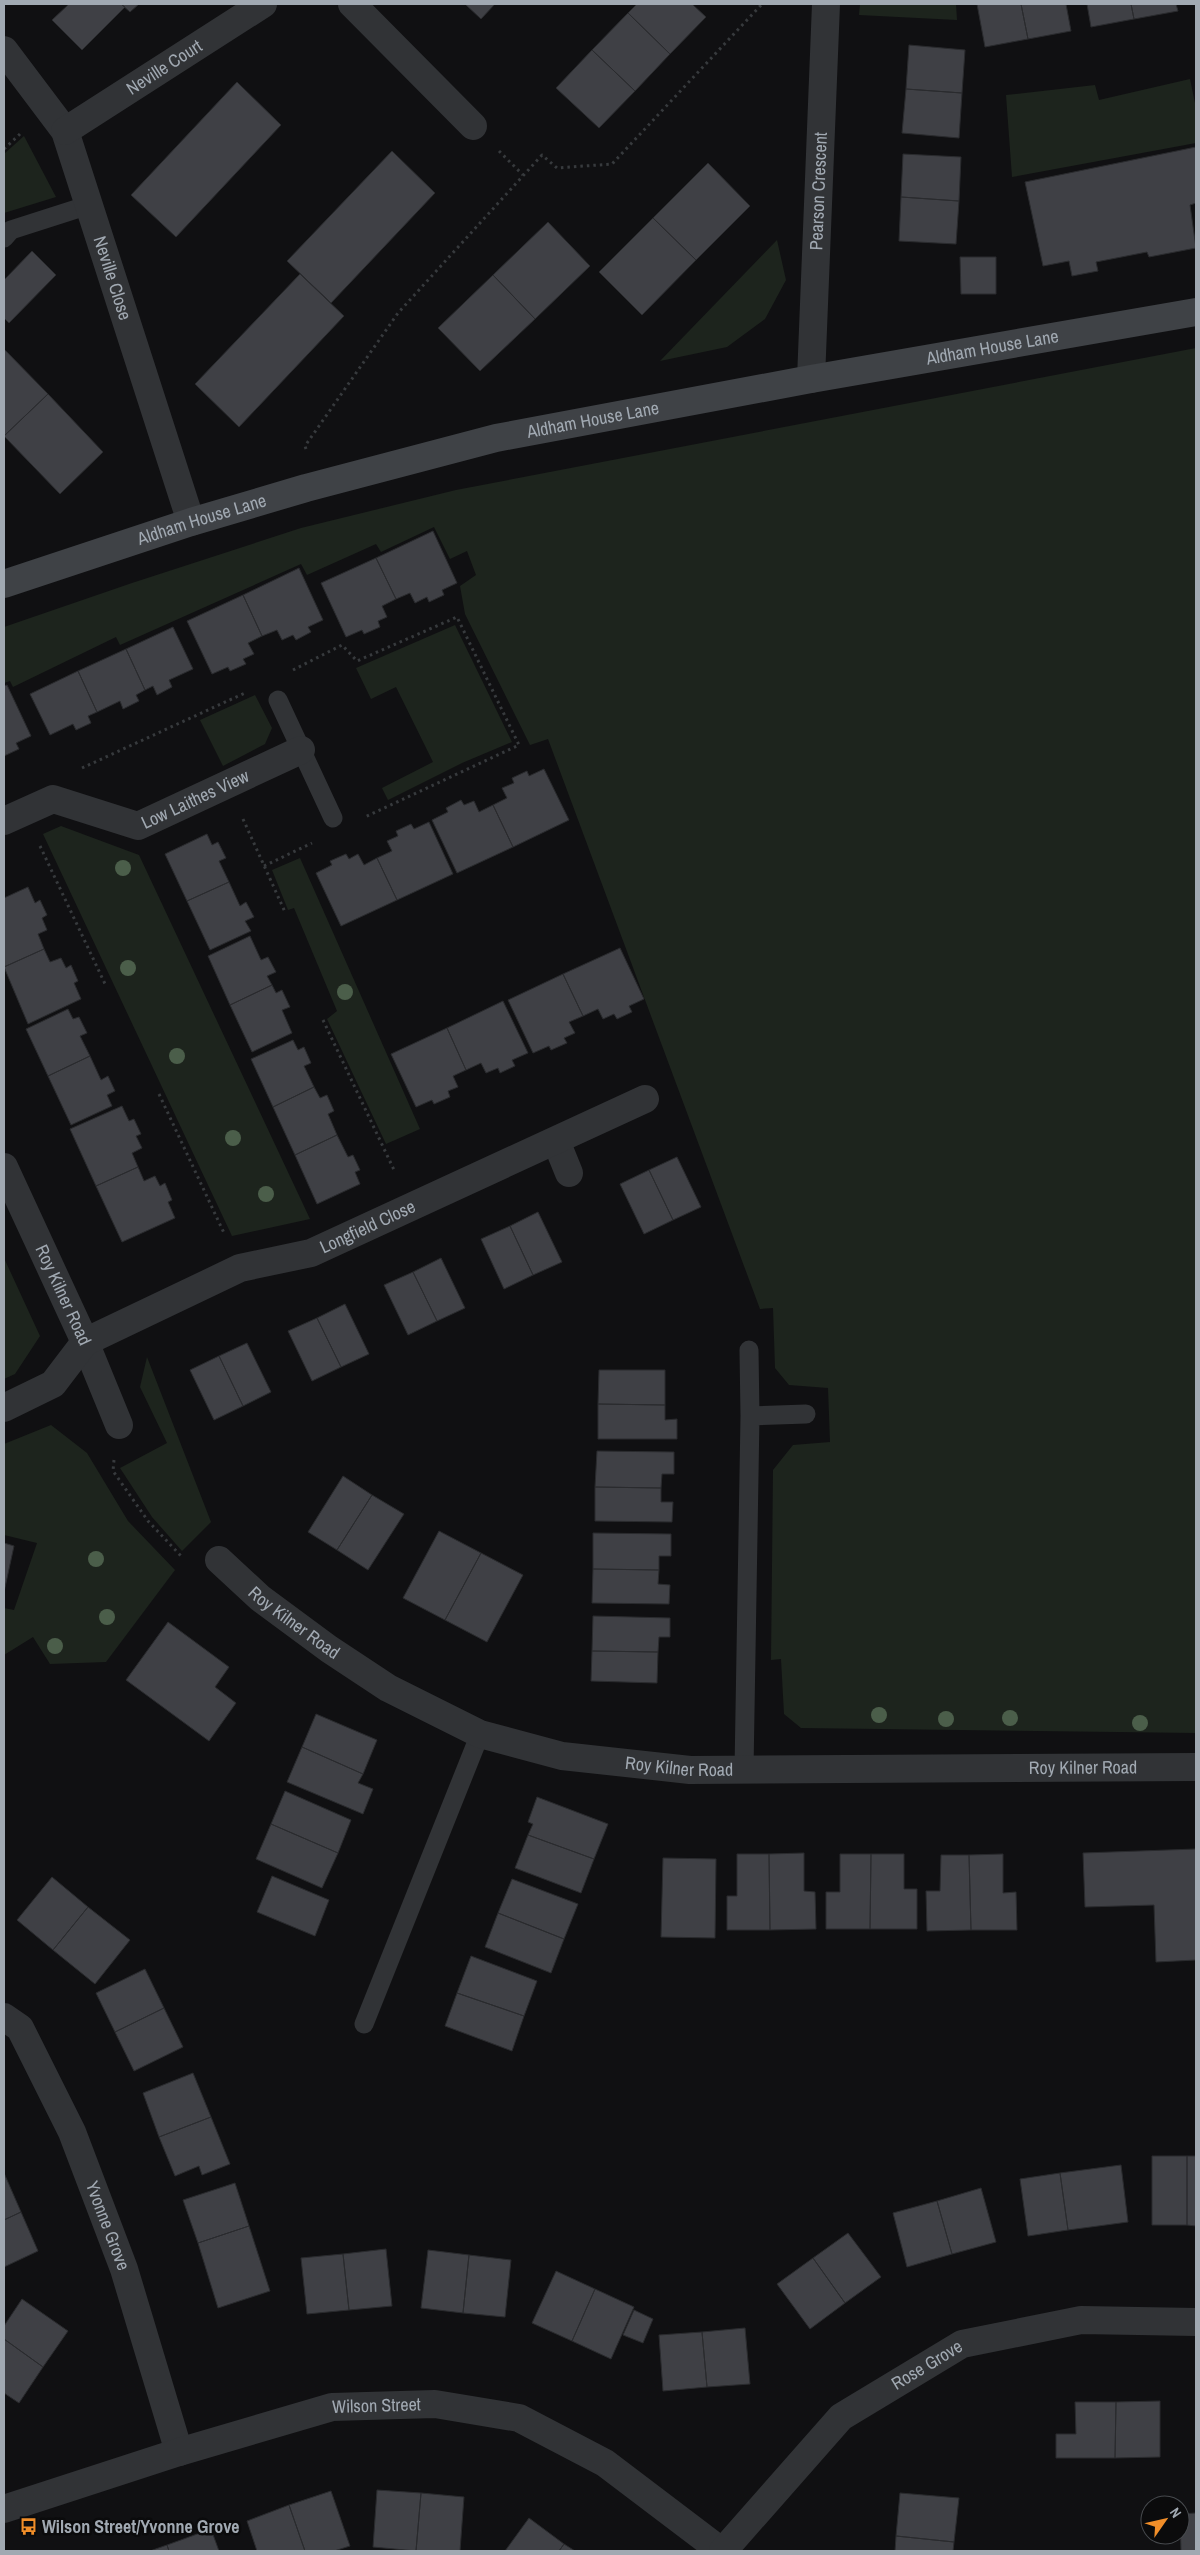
<svg xmlns="http://www.w3.org/2000/svg" width="1200" height="2555" viewBox="0 0 1200 2555" font-family="'Archivo Narrow',sans-serif">
<rect width="100%" height="100%" fill="#101012"/>
<path fill="#1d241d" d="M860,4H956L957,20L859,15Z
M1190,79L1196,108V143L1012,177L1006,95L1095,85L1099,100Z
M24,136L56,197L4,213V154Z
M777,240L786,280L765,319L727,347L660,361Z
M1196,348V1733L801,1728L784,1714L781,1659L771,1660L773,1470L793,1445L830,1442L828,1388L789,1385L775,1368L773,1308L760,1309L548,739L530,745L465,614L460,586L476,575L467,551L450,559L434,527L381,552L376,544L307,575L301,564L120,645L116,637L13,687L10,681L4,683V627L132,583L301,528L456,490Z
M455,625L512,742L462,763L388,800L382,788L433,762L396,687L371,699L356,668Z
M255,695L272,728L265,744L223,766L200,720Z
M61,826L139,855L310,1219L232,1236L43,834Z
M300,858L420,1129L386,1144L327,1019L337,1011L294,908L288,910L272,870Z
M4,1258L40,1336L15,1374L4,1379Z
M147,1357L211,1522L182,1551L152,1517L120,1468L167,1443L140,1387Z
M51,1425L87,1453L128,1521L175,1570L106,1662L50,1664L33,1637L4,1655V1608L14,1610L37,1543L4,1535V1444Z"/>
<path fill="#3f4045" stroke="#2a2b2e" d="M69,4H121L125,7L82,50L52,20Z
M121,4H139L130,12Z
M465,4H495L481,19Z
M637,4H692L706,17L670,54L628,13Z
M977,4H1021L1028,39L985,47Z
M1021,4H1066L1071,31L1028,39Z
M1087,4H1131L1134,19L1091,27Z
M1131,4H1176L1178,11L1134,19Z
M628,13L670,54L635,91L592,50Z
M909,45L965,50L962,93L906,89Z
M592,50L635,91L599,128L556,88Z
M237,82L281,125L176,237L131,195Z
M906,89L962,93L959,138L902,133Z
M1196,147V203L1190,205L1196,248L1149,257L1147,252L1096,262L1098,271L1072,276L1069,261L1043,266L1025,182Z
M392,151L435,193L331,303L287,261Z
M903,154L961,157L959,201L901,197Z
M708,163L750,206L696,260L653,218Z
M901,197L959,201L956,244L899,241Z
M653,218L696,260L642,315L599,272Z
M548,222L590,266L535,319L493,275Z
M32,251L56,275L9,323L4,318V280Z
M960,257H996V294H961Z
M300,274L344,316L239,427L195,384Z
M493,275L535,319L480,371L438,328Z
M4,349L48,394L4,436Z
M48,394L103,452L60,494L4,436Z
M433,531L457,583L442,590L444,595L429,602L427,597L415,603L410,593L396,599L376,558Z
M376,558L396,599L382,606L387,617L378,621L380,627L364,634L362,630L346,637L321,583Z
M299,568L323,620L308,627L311,632L296,640L293,635L282,640L277,630L262,636L243,595Z
M243,595L262,636L248,643L254,654L243,659L246,664L230,671L228,667L212,674L187,621Z
M173,627L193,669L169,680L172,687L157,695L153,686L145,690L126,649Z
M126,649L145,690L136,695L139,701L123,709L120,701L97,712L78,671Z
M78,671L97,712L88,716L91,723L76,730L73,724L50,735L30,694Z
M7,685L31,736L16,743L19,749L4,756V686Z
M544,769L569,820L513,847L493,805L507,798L502,788L514,783L512,778L527,771L529,776Z
M461,800L464,805L474,801L479,812L493,805L513,847L457,873L432,820L448,812L446,808Z
M429,822L453,874L397,900L377,858L392,851L387,841L398,836L396,831L411,824L414,829Z
M207,834L212,845L218,842L226,858L219,861L229,882L187,901L165,854Z
M346,854L349,859L358,854L364,865L377,858L397,900L341,926L316,873L332,865L330,861Z
M229,882L240,906L246,902L254,917L245,921L251,931L210,950L187,901Z
M28,887L35,903L40,900L47,915L42,918L47,930L38,934L44,949L4,967V898Z
M250,936L261,960L268,957L276,972L267,976L272,985L230,1005L208,956Z
M620,948L644,999L629,1006L632,1012L617,1019L614,1014L603,1019L598,1009L583,1016L563,974Z
M44,949L50,962L61,958L66,968L71,965L78,981L74,983L81,999L28,1024L4,967Z
M563,974L583,1016L569,1022L575,1033L564,1038L567,1043L551,1050L549,1046L533,1053L508,1000Z
M272,985L276,993L282,990L290,1007L282,1010L292,1033L252,1052L230,1005Z
M503,1001L528,1053L512,1060L515,1066L500,1073L498,1068L486,1073L481,1063L466,1070L447,1028Z
M68,1009L73,1019L79,1017L87,1033L80,1036L90,1056L48,1076L26,1029Z
M447,1028L466,1070L453,1076L458,1087L448,1091L450,1097L434,1104L432,1100L416,1107L391,1054Z
M293,1040L298,1050L304,1047L311,1063L304,1066L314,1087L273,1107L251,1059Z
M90,1056L101,1080L108,1076L115,1091L107,1095L112,1106L71,1125L48,1076Z
M314,1087L320,1098L327,1095L334,1111L328,1114L337,1135L295,1155L273,1107Z
M122,1106L129,1121L134,1119L141,1134L136,1136L142,1148L132,1153L138,1167L96,1186L70,1129Z
M337,1135L348,1157L353,1155L360,1170L355,1172L360,1184L317,1204L295,1155Z
M677,1157L701,1207L673,1220L649,1170Z
M138,1167L144,1181L155,1176L160,1186L165,1183L172,1200L168,1202L175,1218L122,1242L96,1186Z
M649,1170L673,1220L644,1234L620,1184Z
M538,1212L562,1262L533,1275L510,1226Z
M510,1226L533,1275L504,1289L481,1239Z
M441,1258L465,1308L437,1321L413,1272Z
M413,1272L437,1321L408,1335L384,1285Z
M345,1304L369,1354L341,1367L317,1318Z
M317,1318L341,1367L312,1381L288,1331Z
M247,1343L271,1392L243,1406L219,1356Z
M219,1356L243,1406L214,1420L190,1370Z
M599,1370H665V1405L598,1404Z
M598,1404L665,1405V1420L677,1419V1439H598Z
M597,1451L674,1452V1474H662L661,1488L595,1487Z
M343,1476L372,1495L337,1550L308,1532Z
M595,1487L661,1488V1502H673L672,1522L595,1521Z
M372,1495L404,1514L368,1570L337,1550Z
M439,1531L481,1553L445,1620L403,1598Z
M593,1533L671,1534V1556H659V1570L593,1569Z
M4,1543L14,1546L4,1592Z
M481,1553L523,1575L487,1642L445,1620Z
M593,1569L659,1570L658,1584L670,1585L669,1604L592,1603Z
M593,1616L670,1618V1637H659L658,1652L592,1651Z
M168,1622L229,1667L215,1687L236,1703L209,1741L126,1680Z
M592,1651L658,1652L657,1683L591,1681Z
M316,1714L377,1740L363,1774L302,1747Z
M302,1747L363,1774L358,1783L373,1789L363,1814L287,1782Z
M285,1791L351,1820L338,1853L271,1824Z
M537,1797L608,1824L594,1859L528,1835L533,1824L528,1822Z
M271,1824L338,1853L322,1888L256,1859Z
M528,1835L594,1859L581,1893L515,1868Z
M1196,1849V1960L1156,1962L1154,1905L1085,1907L1083,1853Z
M804,1853V1891L815,1892L816,1929L770,1930L769,1854Z
M737,1854H769L770,1930H727V1896H737Z
M840,1854H871L870,1929H826V1892H840Z
M871,1854H904V1889H917V1929H870Z
M1003,1854V1893L1016,1892L1017,1930H971L969,1855Z
M941,1855H969L971,1930L927,1931L926,1891H940Z
M663,1858L716,1859L715,1938L661,1937Z
M272,1876L329,1900L315,1936L257,1912Z
M52,1877L88,1907L53,1950L17,1920Z
M512,1879L578,1904L564,1939L498,1913Z
M88,1907L130,1940L95,1984L53,1950Z
M498,1913L564,1939L551,1973L485,1947Z
M471,1956L537,1981L524,2016L457,1993Z
M145,1969L164,2008L115,2032L96,1993Z
M457,1993L524,2016L512,2051L445,2026Z
M164,2008L183,2047L134,2071L115,2032Z
M193,2073L211,2117L159,2137L143,2093Z
M211,2117L230,2164L202,2175L199,2166L175,2176L159,2137Z
M1152,2156H1187V2225H1152Z
M1187,2156H1196V2226L1187,2225Z
M1121,2165L1128,2222L1068,2230L1060,2173Z
M4,2173L21,2212L4,2220Z
M1060,2173L1068,2230L1028,2236L1020,2179Z
M235,2183L249,2226L198,2243L183,2200Z
M981,2188L996,2242L952,2254L937,2201Z
M937,2201L952,2254L907,2267L893,2213Z
M21,2212L38,2251L4,2267V2220Z
M249,2226L270,2291L218,2308L198,2243Z
M848,2233L881,2277L845,2303L813,2258Z
M386,2249L392,2306L349,2310L343,2254Z
M428,2250L469,2255L463,2313L421,2308Z
M343,2254L349,2310L307,2314L301,2258Z
M469,2255L511,2260L505,2317L463,2313Z
M813,2258L845,2303L810,2329L777,2284Z
M556,2271L595,2289L572,2341L532,2323Z
M595,2289L634,2307L611,2359L572,2341Z
M22,2299L68,2331L43,2367L4,2339V2326Z
M634,2310L653,2319L643,2343L623,2335Z
M745,2328L750,2384L707,2387L702,2332Z
M702,2332L707,2387L663,2391L659,2335Z
M4,2339L43,2367L19,2403L4,2393Z
M1160,2401V2457L1115,2458L1116,2402Z
M1075,2402H1116L1115,2458H1056V2434H1076Z
M377,2490L421,2493L416,2551L373,2547Z
M331,2491L350,2546L334,2551H305L289,2505Z
M421,2493L464,2497L460,2551H416Z
M900,2493L959,2498L954,2542L896,2536Z
M289,2505L305,2551H257L247,2521Z
M1196,2513V2551H1181L1180,2514Z
M529,2518L564,2544L559,2551H505Z
M211,2529L219,2551H169L167,2545Z
M896,2536L954,2542L953,2551H895Z
M564,2544L575,2551H559Z
M167,2545L169,2551H150Z"/>
<g fill="none" stroke-linecap="round" stroke-linejoin="round">
<path stroke="#373a3d" stroke-width="3" stroke-dasharray="2.5 4" stroke-linecap="butt" d="M4,149L20,134
M499,151L523,175
M306,449L305,446L398,313L542,155L557,168L612,164L762,4
M293,670L342,645L357,661L457,617L519,745L365,817
M82,768L247,692
M243,819L285,912
M40,846L106,986
M264,866L312,843
M323,1020L395,1172
M159,1094L224,1233
M114,1460L113,1471L148,1521L182,1557"/>
<path stroke="#313336" stroke-width="19" d="M4,238L11,230L89,205
M278,700L333,818
M750,1416L806,1414
M744,1770L750,1416L749,1350
M364,2024L480,1734"/>
<g stroke="#313336" stroke-width="28">
<path d="M352,4L473,126"/>
<path id="s1" d="M4,50L65,131L191,522"/>
<path id="s2" d="M65,131L263,4"/>
<path id="s3" d="M811,379L826,4"/>
<path id="s4" d="M4,821L53,799L138,826L301,750"/>
<path d="M556,1141L569,1173"/>
<path id="s5" d="M4,1167L85,1342L119,1425"/>
<path id="s6" d="M4,1408L53,1384L85,1342L240,1268L311,1253L645,1099"/>
<path id="s7" d="M219,1560L260,1598L329,1649L388,1688L480,1734L562,1756L690,1770L1196,1767"/>
<path id="s8" d="M4,2017L20,2028L72,2132L124,2269L179,2452"/>
<path id="s9" d="M4,2509L179,2452L332,2407L435,2404L519,2418L605,2463L721,2551"/>
<path id="s10" d="M723,2551L841,2417L962,2344L1081,2320L1196,2322"/>
</g>
<path stroke="#3f4246" stroke-width="28" id="s11" d="M4,584L191,522L306,488L496,438L811,379L1196,312"/>
</g>
<g fill="#4b5e4a">
<circle cx="123" cy="868" r="8"/>
<circle cx="128" cy="968" r="8"/>
<circle cx="345" cy="992" r="8"/>
<circle cx="177" cy="1056" r="8"/>
<circle cx="233" cy="1138" r="8"/>
<circle cx="266" cy="1194" r="8"/>
<circle cx="96" cy="1559" r="8"/>
<circle cx="107" cy="1617" r="8"/>
<circle cx="55" cy="1646" r="8"/>
<circle cx="879" cy="1715" r="8"/>
<circle cx="1010" cy="1718" r="8"/>
<circle cx="946" cy="1719" r="8"/>
<circle cx="1140" cy="1723" r="8"/>
</g>
<defs>
<symbol id="bus-bare" viewBox="-9 -9 18 18"><path d="M-5-6H5V4H4V6H2V4H-2V6H-4V4H-5ZM-3.5-4V0h7V-4ZM-3.5 1.2v1.5H-2V1.2ZM2 1.2v1.5H3.5V1.2Z" fill="#f18e29" stroke="#0b0b0c" stroke-width="2.5" paint-order="stroke"/></symbol>
</defs>
<g fill-rule="evenodd">
<use href="#bus-bare" x="16" y="2514" width="25" height="25"/>
</g>
<g text-anchor="middle" stroke-width="5" stroke-linejoin="round" paint-order="stroke">
<g font-size="18" fill="#a1a9b2" stroke="#0b0b0c">
<text dy="6" stroke="none"><textPath href="#s2" startOffset="118">Neville Court</textPath></text>
<text dy="6" stroke="none"><textPath href="#s3" startOffset="188">Pearson Crescent</textPath></text>
<text dy="6" stroke="none"><textPath href="#s1" startOffset="256">Neville Close</textPath></text>
<text dy="6" stroke="none"><textPath href="#s11" startOffset="1018">Aldham House Lane</textPath></text>
<text dy="6" stroke="none"><textPath href="#s11" startOffset="612">Aldham House Lane</textPath></text>
<text dy="6" stroke="none"><textPath href="#s11" startOffset="208">Aldham House Lane</textPath></text>
<text dy="6" stroke="none"><textPath href="#s4" startOffset="206">Low Laithes View</textPath></text>
<text dy="6" stroke="none"><textPath href="#s6" startOffset="414">Longfield Close</textPath></text>
<text dy="6" stroke="none"><textPath href="#s5" startOffset="141">Roy Kilner Road</textPath></text>
<text dy="6" stroke="none"><textPath href="#s7" startOffset="98">Roy Kilner Road</textPath></text>
<text dy="6" stroke="none"><textPath href="#s7" startOffset="518">Roy Kilner Road</textPath></text>
<text dy="6" stroke="none"><textPath href="#s7" startOffset="922">Roy Kilner Road</textPath></text>
<text dy="6" stroke="none"><textPath href="#s8" startOffset="236">Yvonne Grove</textPath></text>
<text dy="6" stroke="none"><textPath href="#s10" startOffset="279">Rose Grove</textPath></text>
<text dy="6" stroke="none"><textPath href="#s9" startOffset="388">Wilson Street</textPath></text>
</g>
<g font-size="18" font-weight="bold" fill="#a1a9b2" stroke="#0b0b0c" text-anchor="start">
<text x="42" y="2533">Wilson Street/Yvonne Grove</text>
</g>
</g>
<rect width="1200" height="2555" fill="none" stroke="#a1a9b2" stroke-width="10"/>
<g transform="translate(1165 2520) rotate(56)"><circle r="24" fill="#0b0b0c" stroke="#474a4e"/>
<path d="M0-4L9 19L0 12L-9 19Z" fill="#f18e29"/>
<text y="-8" font-size="14" font-weight="bold" text-anchor="middle" fill="#a1a9b2">N</text>
</g>
</svg>
